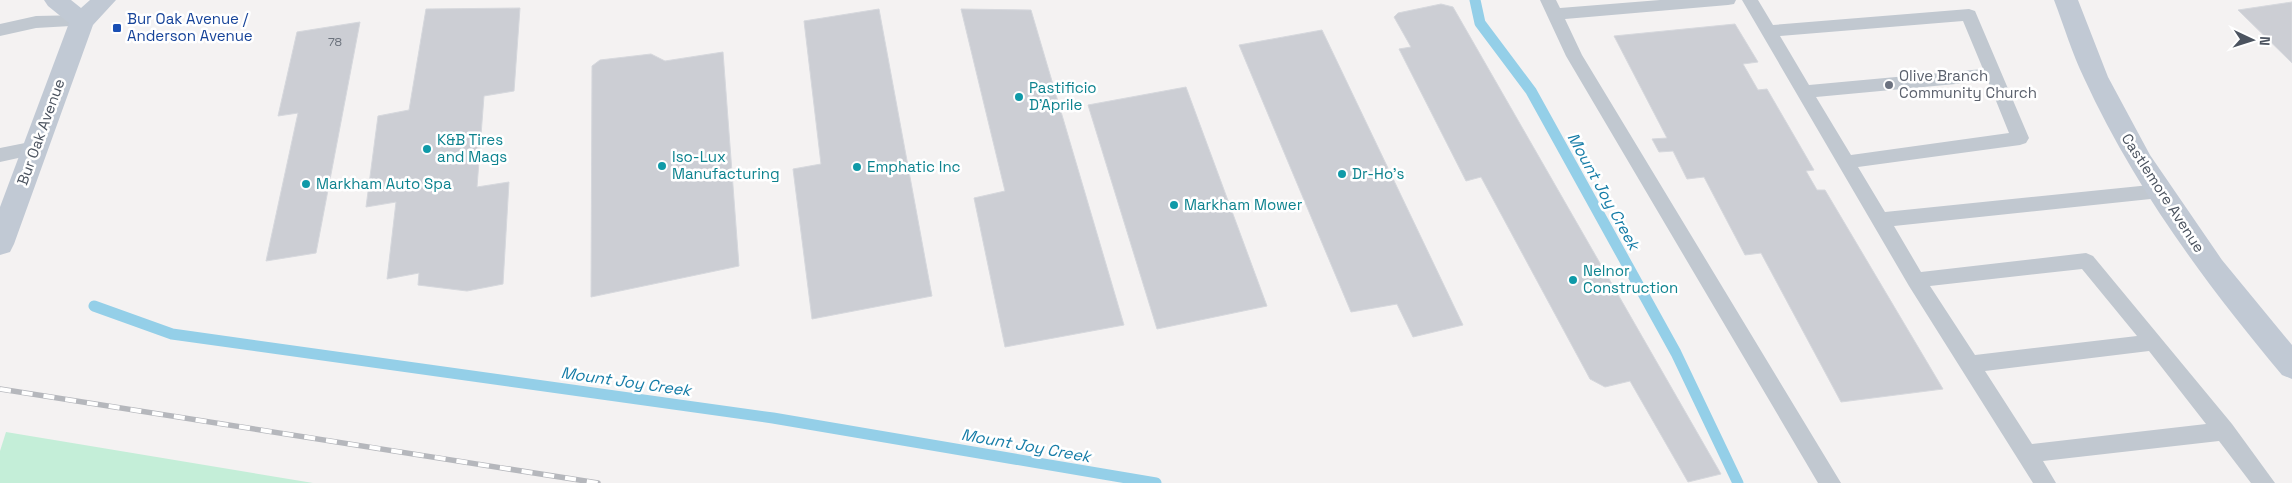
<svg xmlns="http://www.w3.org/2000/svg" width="2292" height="483" viewBox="0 0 2292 483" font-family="'Space Grotesk',sans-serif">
<rect width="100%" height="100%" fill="#f4f2f2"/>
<path fill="#c4eed8" d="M6,432L313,483H0V451Z"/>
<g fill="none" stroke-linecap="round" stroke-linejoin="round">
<path stroke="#94cfe8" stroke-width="11" d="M1475,0L1480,23L1531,91L1676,353L1738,483
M94,306L172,334L773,418L1156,483"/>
</g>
<path fill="#ccced4" stroke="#d6d8dd" d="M2292,2V63L2238,10Z
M1441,4L1453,7L1721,474L1688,482L1630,381L1605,387L1590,379L1481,177L1466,181L1399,49L1411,47L1394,17L1398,13Z
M520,8L514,91L484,96L477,187L509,182L503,284L467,291L418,285L419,273L387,279L396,202L366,207L378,116L409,110L426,9Z
M879,9L932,296L812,319L793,169L821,164L804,21Z
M961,9L1031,10L1124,325L1005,347L974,198L1005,191Z
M360,22L316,253L266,261L298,113L278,116L297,32Z
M1735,24L1758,62L1743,64L1758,90L1767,89L1814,170L1806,171L1817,190H1825L1943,389L1841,402L1761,253L1745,255L1704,177L1687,179L1673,151L1659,152L1652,139L1667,138L1614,36Z
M1322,30L1463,325L1413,337L1397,304L1351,312L1239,45Z
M723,52L739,266L591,297L592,66L600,60L651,54L665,61Z
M1186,87L1267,306L1157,329L1088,105Z"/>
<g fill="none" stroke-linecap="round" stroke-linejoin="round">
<path fill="#c1c8d0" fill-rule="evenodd" d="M1540,0H1556L1560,8L1660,0H1736L1734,4L1728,5L1565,19L1582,55L1841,483H1818L1566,56Z
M1742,0H1758L1773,25L1969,9L1975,11L2029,138L2026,143L2020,145L1858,167L1885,212L2160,184L2166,186L2169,191L2166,196L2160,198L1894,226L1921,272L2086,253L2093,256L2232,424L2275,483H2251L2219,441L2043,461L2056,483H2033L1909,286ZM1963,21L1983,69L1809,85L1780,36ZM1988,81L2009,133L1851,155L1816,97ZM2082,269L2137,336L1975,355L1930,286ZM2149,351L2206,424L2032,444L1985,371Z
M82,15L88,17L90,21L88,25L36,28L0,36V24L36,16Z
M35,141L41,143L44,148L41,153L0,162V148Z"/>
<path fill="#c1c9d4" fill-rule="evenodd" d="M44,0H71L81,8L90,0H116L93,25L14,244L10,252L0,255V207L69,23L48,6Z
M2054,0H2078L2108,77L2150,155L2222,260L2292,345V379L2282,375C2205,283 2134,187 2084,78C2072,53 2064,26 2054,0Z"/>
<defs>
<path id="rail" d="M0,389L598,483"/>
</defs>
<use href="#rail" stroke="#b5b7bc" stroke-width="5.5"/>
<use href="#rail" stroke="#fff" stroke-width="4" stroke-dasharray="11" stroke-linecap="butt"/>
</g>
<rect fill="#1a4fb4" stroke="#fff" stroke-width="2" x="112" y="23" width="10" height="10" rx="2.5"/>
<circle fill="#6b7280" stroke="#fff" stroke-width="2" cx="1889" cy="85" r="5"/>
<g fill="#0f9aa8" stroke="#fff" stroke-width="2">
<circle cx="1019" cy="97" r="5"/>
<circle cx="427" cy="149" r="5"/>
<circle cx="662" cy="166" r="5"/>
<circle cx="857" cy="167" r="5"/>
<circle cx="1342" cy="174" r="5"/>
<circle cx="306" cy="184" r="5"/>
<circle cx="1174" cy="205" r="5"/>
<circle cx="1573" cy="280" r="5"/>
</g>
<g text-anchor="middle" stroke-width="5" stroke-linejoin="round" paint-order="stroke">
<g font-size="12" fill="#6b727c">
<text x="335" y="46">78</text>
</g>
<g font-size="15" fill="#164399" stroke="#fff" text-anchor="start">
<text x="127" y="24">Bur Oak Avenue /<tspan x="127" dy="17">Anderson Avenue</tspan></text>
</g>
<g font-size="15" fill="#5b616d" stroke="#fff" text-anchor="start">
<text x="1899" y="81">Olive Branch<tspan x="1899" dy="17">Community Church</tspan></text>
</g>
<g font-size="15" fill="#0d838f" stroke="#fff" text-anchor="start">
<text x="1029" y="93">Pastificio<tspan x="1029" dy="17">D'Aprile</tspan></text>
<text x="437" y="145">K&amp;B Tires<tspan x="437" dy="17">and Mags</tspan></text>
<text x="672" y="162">Iso-Lux<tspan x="672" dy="17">Manufacturing</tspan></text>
<text x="867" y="172">Emphatic Inc</text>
<text x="1352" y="179">Dr-Ho's</text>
<text x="316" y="189">Markham Auto Spa</text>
<text x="1184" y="210">Markham Mower</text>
<text x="1583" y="276">Nelnor<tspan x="1583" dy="17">Construction</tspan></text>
</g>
<g font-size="15" fill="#4b535f" stroke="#fff">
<text transform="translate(41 132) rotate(-70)" y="5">Bur Oak Avenue</text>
<text transform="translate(2163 193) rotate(57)" y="5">Castlemore Avenue</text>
</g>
<g font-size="16" font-style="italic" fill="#157ca7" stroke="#fff">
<text transform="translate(1604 191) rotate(61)" y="6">Mount Joy Creek</text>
<text transform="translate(626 381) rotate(8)" y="6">Mount Joy Creek</text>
<text transform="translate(1026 445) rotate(10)" y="6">Mount Joy Creek</text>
</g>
</g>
<g transform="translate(2252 40) rotate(94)" stroke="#ffffff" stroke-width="4" paint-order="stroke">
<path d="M0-4L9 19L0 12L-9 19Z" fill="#4b535f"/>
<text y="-8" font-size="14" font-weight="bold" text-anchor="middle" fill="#4b535f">N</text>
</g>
</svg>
